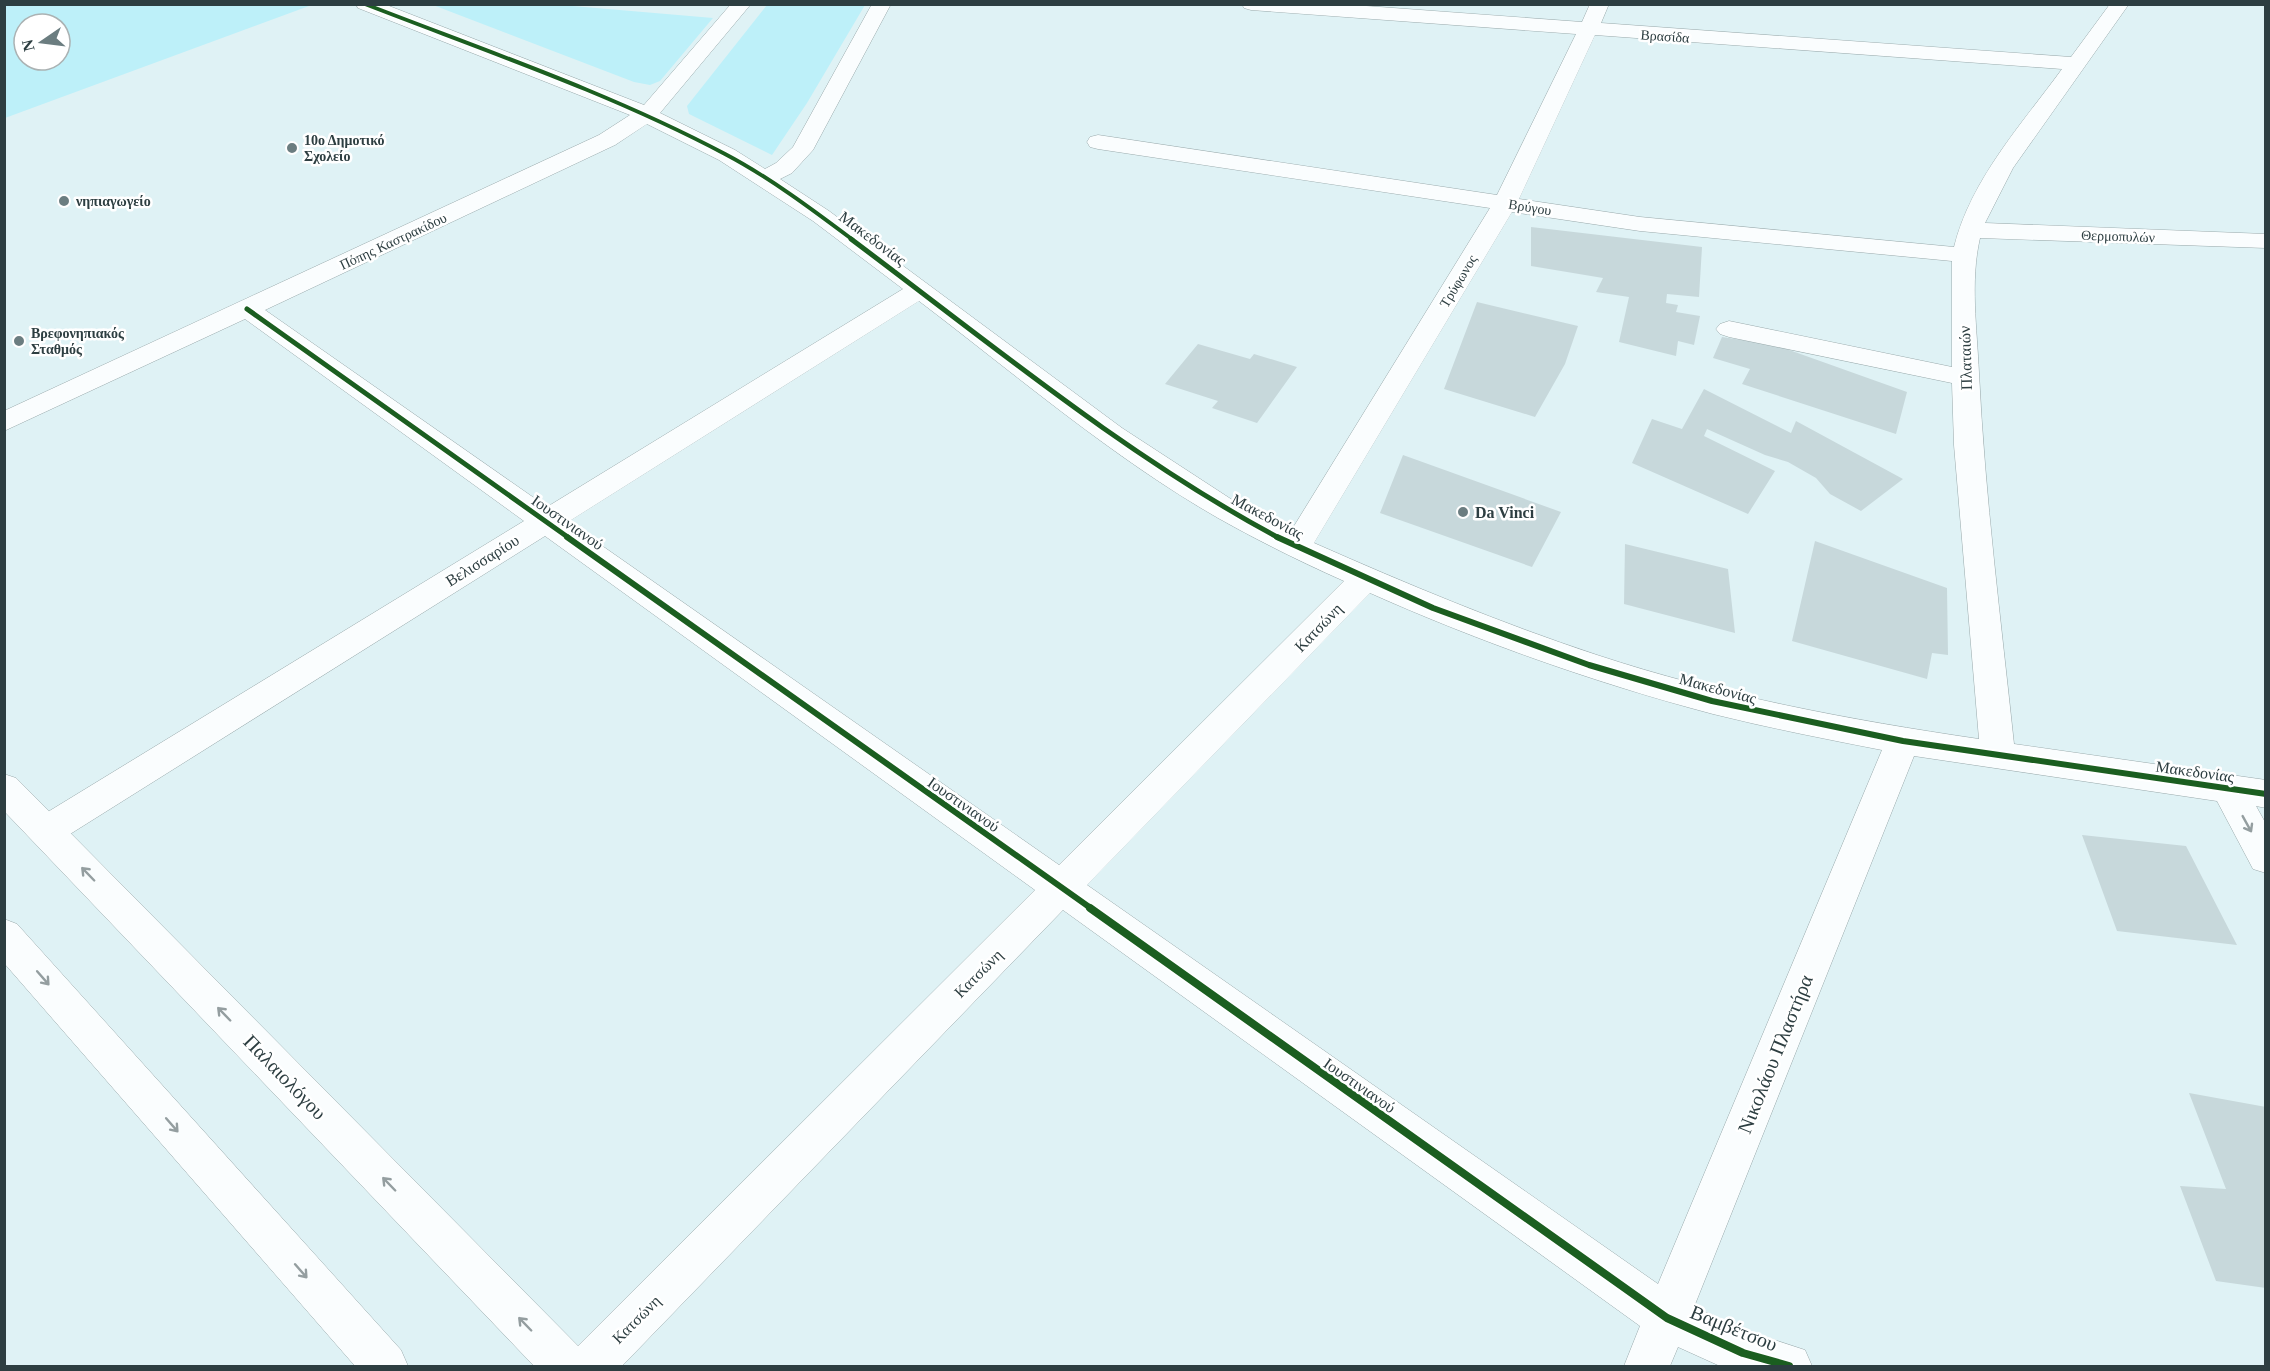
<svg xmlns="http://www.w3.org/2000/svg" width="2270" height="1371" viewBox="0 0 2270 1371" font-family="Georgia,serif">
<rect width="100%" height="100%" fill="#dff2f5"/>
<path fill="#bdf0f9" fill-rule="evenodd" d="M305,4L309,6L5,118V5ZM24,24H60V60H24Z
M433,5H561L713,18L660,81L650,85L634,82Z
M767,5H865L807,103L772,155L689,114L687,106Z"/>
<path fill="#c7d8db" d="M1531,227L1702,247L1699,297L1667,294L1666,303L1678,305L1676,312L1700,316L1694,345L1678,341L1676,356L1619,342L1629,297L1596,292L1603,278L1531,266Z
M1477,302L1578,326L1565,364L1535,417L1444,389Z
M1722,337L1775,345L1907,392L1896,434L1742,384L1750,369L1713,358Z
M1198,344L1250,359L1254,354L1297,367L1257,423L1212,408L1218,401L1165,384Z
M1704,389L1791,433L1796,421L1903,479L1861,511L1830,494L1816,478L1788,462L1765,455L1707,429L1704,436L1775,471L1748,514L1632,463L1652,419L1682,429Z
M1403,455L1561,512L1532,567L1380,513Z
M1815,541L1947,588L1948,655L1932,653L1927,679L1792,641Z
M1625,544L1728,569L1735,633L1624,604Z
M2082,835L2186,846L2237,945L2117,931Z
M2189,1093L2266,1107V1288L2216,1281L2180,1186L2226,1189Z"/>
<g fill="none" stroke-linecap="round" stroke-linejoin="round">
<defs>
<path id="minor" d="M356,4H384L644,105L731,4H751L660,113L735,150L765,169L776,163L793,147L872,4H891L813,150L792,173L780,179L829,211L1122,428L1237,503L1291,531L1490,208L1098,149L1090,147L1087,142L1090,137L1098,135L1497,195L1576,34L1251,10L1244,8L1242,4H1339L1582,22L1590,4H1609L1601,23L2071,57L2110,4H2129L2013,168L1985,223L2266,234V248L1980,238C1970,281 1977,329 1979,373C1985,497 2001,621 2014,744L2266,780V808L2256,806L2266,824V873L2253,869L2217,801L1914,756L1694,1307L1747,1331L1805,1350L1812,1366H1720L1678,1347L1670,1366H1624L1640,1326L1063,910L622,1366H567L574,1350L1035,890L545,536L59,841L46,846L33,841L28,831L33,821L524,521L245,319L4,431V411L599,135L630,115L358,8ZM1595,35L2062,69C2022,124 1971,179 1954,247L1640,217L1519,199ZM647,124L719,160L813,221L903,289L547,507L265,310L615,145ZM1512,212L1640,231L1952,261V367L1729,321L1720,324L1716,329L1720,334L1729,337L1952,383L1954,445L1979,739C1850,720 1721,696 1597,655C1500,623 1407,584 1314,543ZM919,301C1015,374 1113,458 1218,518C1259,541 1301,562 1344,581L1059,865L568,522ZM1370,593C1480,642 1596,683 1713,714C1769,728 1826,739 1882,750L1658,1284L1087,885Z"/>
<path id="major" d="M4,774L16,778L582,1350L589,1366H534L4,811Z
M4,919L17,924L401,1350L408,1366H355L4,963Z"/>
</defs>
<use href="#minor" stroke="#99a9ab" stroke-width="1"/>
<use href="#major" stroke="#99a9ab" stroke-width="1"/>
<use href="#minor" fill="#fafdfe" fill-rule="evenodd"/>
<use href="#major" fill="#fafdfe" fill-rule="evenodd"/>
<defs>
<path id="cycleway-far3" d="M365,4C486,51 610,93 725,154C769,177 813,210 853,240"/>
<path id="cycleway-far2" d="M851,239C990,343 1126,456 1279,538
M247,309L569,538"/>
<path id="cycleway-far1" d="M567,537L1092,909
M1277,537L1433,608L1589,665L1712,701L1903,741L2266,794"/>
<path id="cycleway" d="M1090,908L1667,1318L1743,1353L1789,1366"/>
</defs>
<use href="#cycleway-far3" stroke="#fff" stroke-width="6"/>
<use href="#cycleway-far2" stroke="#fff" stroke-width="8"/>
<use href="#cycleway-far1" stroke="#fff" stroke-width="10"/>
<use href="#cycleway" stroke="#fff" stroke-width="11"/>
<use href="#cycleway-far3" stroke="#1b5e20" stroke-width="4"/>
<use href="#cycleway-far2" stroke="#1b5e20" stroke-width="5"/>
<use href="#cycleway-far1" stroke="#1b5e20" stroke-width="6"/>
<use href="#cycleway" stroke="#1b5e20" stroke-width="8"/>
</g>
<defs><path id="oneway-shaft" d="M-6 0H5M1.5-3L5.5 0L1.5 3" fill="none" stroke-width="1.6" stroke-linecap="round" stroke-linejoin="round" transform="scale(1.5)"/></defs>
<g stroke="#949ea0">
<use href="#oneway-shaft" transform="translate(2247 824) rotate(61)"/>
<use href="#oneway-shaft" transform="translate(88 874) rotate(-134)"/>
<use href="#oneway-shaft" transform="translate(43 978) rotate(49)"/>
<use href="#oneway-shaft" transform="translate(224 1014) rotate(-134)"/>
<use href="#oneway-shaft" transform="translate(172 1125) rotate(49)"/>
<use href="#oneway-shaft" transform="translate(389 1184) rotate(-134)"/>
<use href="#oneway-shaft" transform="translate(301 1271) rotate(49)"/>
<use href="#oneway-shaft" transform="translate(525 1324) rotate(-134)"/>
</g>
<g fill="#6b7d80" stroke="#fff" stroke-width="2">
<circle cx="292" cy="148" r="6"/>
<circle cx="64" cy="201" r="6"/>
<circle cx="19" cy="341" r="6"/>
<circle cx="1463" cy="512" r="6"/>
</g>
<g text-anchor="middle" stroke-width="5" stroke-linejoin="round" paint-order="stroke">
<g font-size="14" fill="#2d3e41" stroke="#fff">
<text transform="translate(1665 36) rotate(4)" y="5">Βρασίδα</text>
<text transform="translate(1530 207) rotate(9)" y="5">Βρύγου</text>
<text transform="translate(2118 236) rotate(2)" y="5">Θερμοπυλών</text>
<text transform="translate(393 241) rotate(-25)" y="5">Πόπης Καστρακίδου</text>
<text transform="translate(1458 281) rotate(-59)" y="5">Τρύφωνος</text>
</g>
<g font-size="14" font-weight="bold" fill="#2d3e41" stroke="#fff" text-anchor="start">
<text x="304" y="145">10ο Δημοτικό<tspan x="304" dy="16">Σχολείο</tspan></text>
<text x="76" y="206">νηπιαγωγείο</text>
<text x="31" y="338">Βρεφονηπιακός<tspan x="31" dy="16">Σταθμός</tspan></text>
</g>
<g font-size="16" fill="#2d3e41" stroke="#fff">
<text transform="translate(873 238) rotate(37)" y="6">Μακεδονίας</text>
<text transform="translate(1965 358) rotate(-92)" y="6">Πλαταιών</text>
<text transform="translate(1268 516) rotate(28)" y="6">Μακεδονίας</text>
<text transform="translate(568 522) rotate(35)" y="6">Ιουστινιανού</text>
<text transform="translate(482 560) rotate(-32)" y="6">Βελισσαρίου</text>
<text transform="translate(1318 627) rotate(-46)" y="6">Κατσώνη</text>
<text transform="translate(1718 688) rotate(15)" y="6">Μακεδονίας</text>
<text transform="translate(2195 771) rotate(8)" y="6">Μακεδονίας</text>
<text transform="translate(964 804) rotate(35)" y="6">Ιουστινιανού</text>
<text transform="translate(978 973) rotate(-45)" y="6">Κατσώνη</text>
<text transform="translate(1360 1085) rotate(35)" y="6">Ιουστινιανού</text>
<text transform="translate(636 1319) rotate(-45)" y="6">Κατσώνη</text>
</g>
<g font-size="16" font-weight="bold" fill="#2d3e41" stroke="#fff" text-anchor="start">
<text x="1475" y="518">Da Vinci</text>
</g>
<g font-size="20" fill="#2d3e41" stroke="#fff">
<text transform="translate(1775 1054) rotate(-68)" y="7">Νικολάου Πλαστήρα</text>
<text transform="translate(285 1077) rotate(46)" y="7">Παλαιολόγου</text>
<text transform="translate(1734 1328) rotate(22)" y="7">Βαμβέτσου</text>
</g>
</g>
<rect width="2270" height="1371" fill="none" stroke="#2d3e41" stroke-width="12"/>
<g transform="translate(42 42) rotate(256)"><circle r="28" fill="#ffffff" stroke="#abb2b3" stroke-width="1.5"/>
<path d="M0-4.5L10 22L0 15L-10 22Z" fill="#6b7d80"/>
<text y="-9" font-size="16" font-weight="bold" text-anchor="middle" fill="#2d3e41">N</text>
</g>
</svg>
